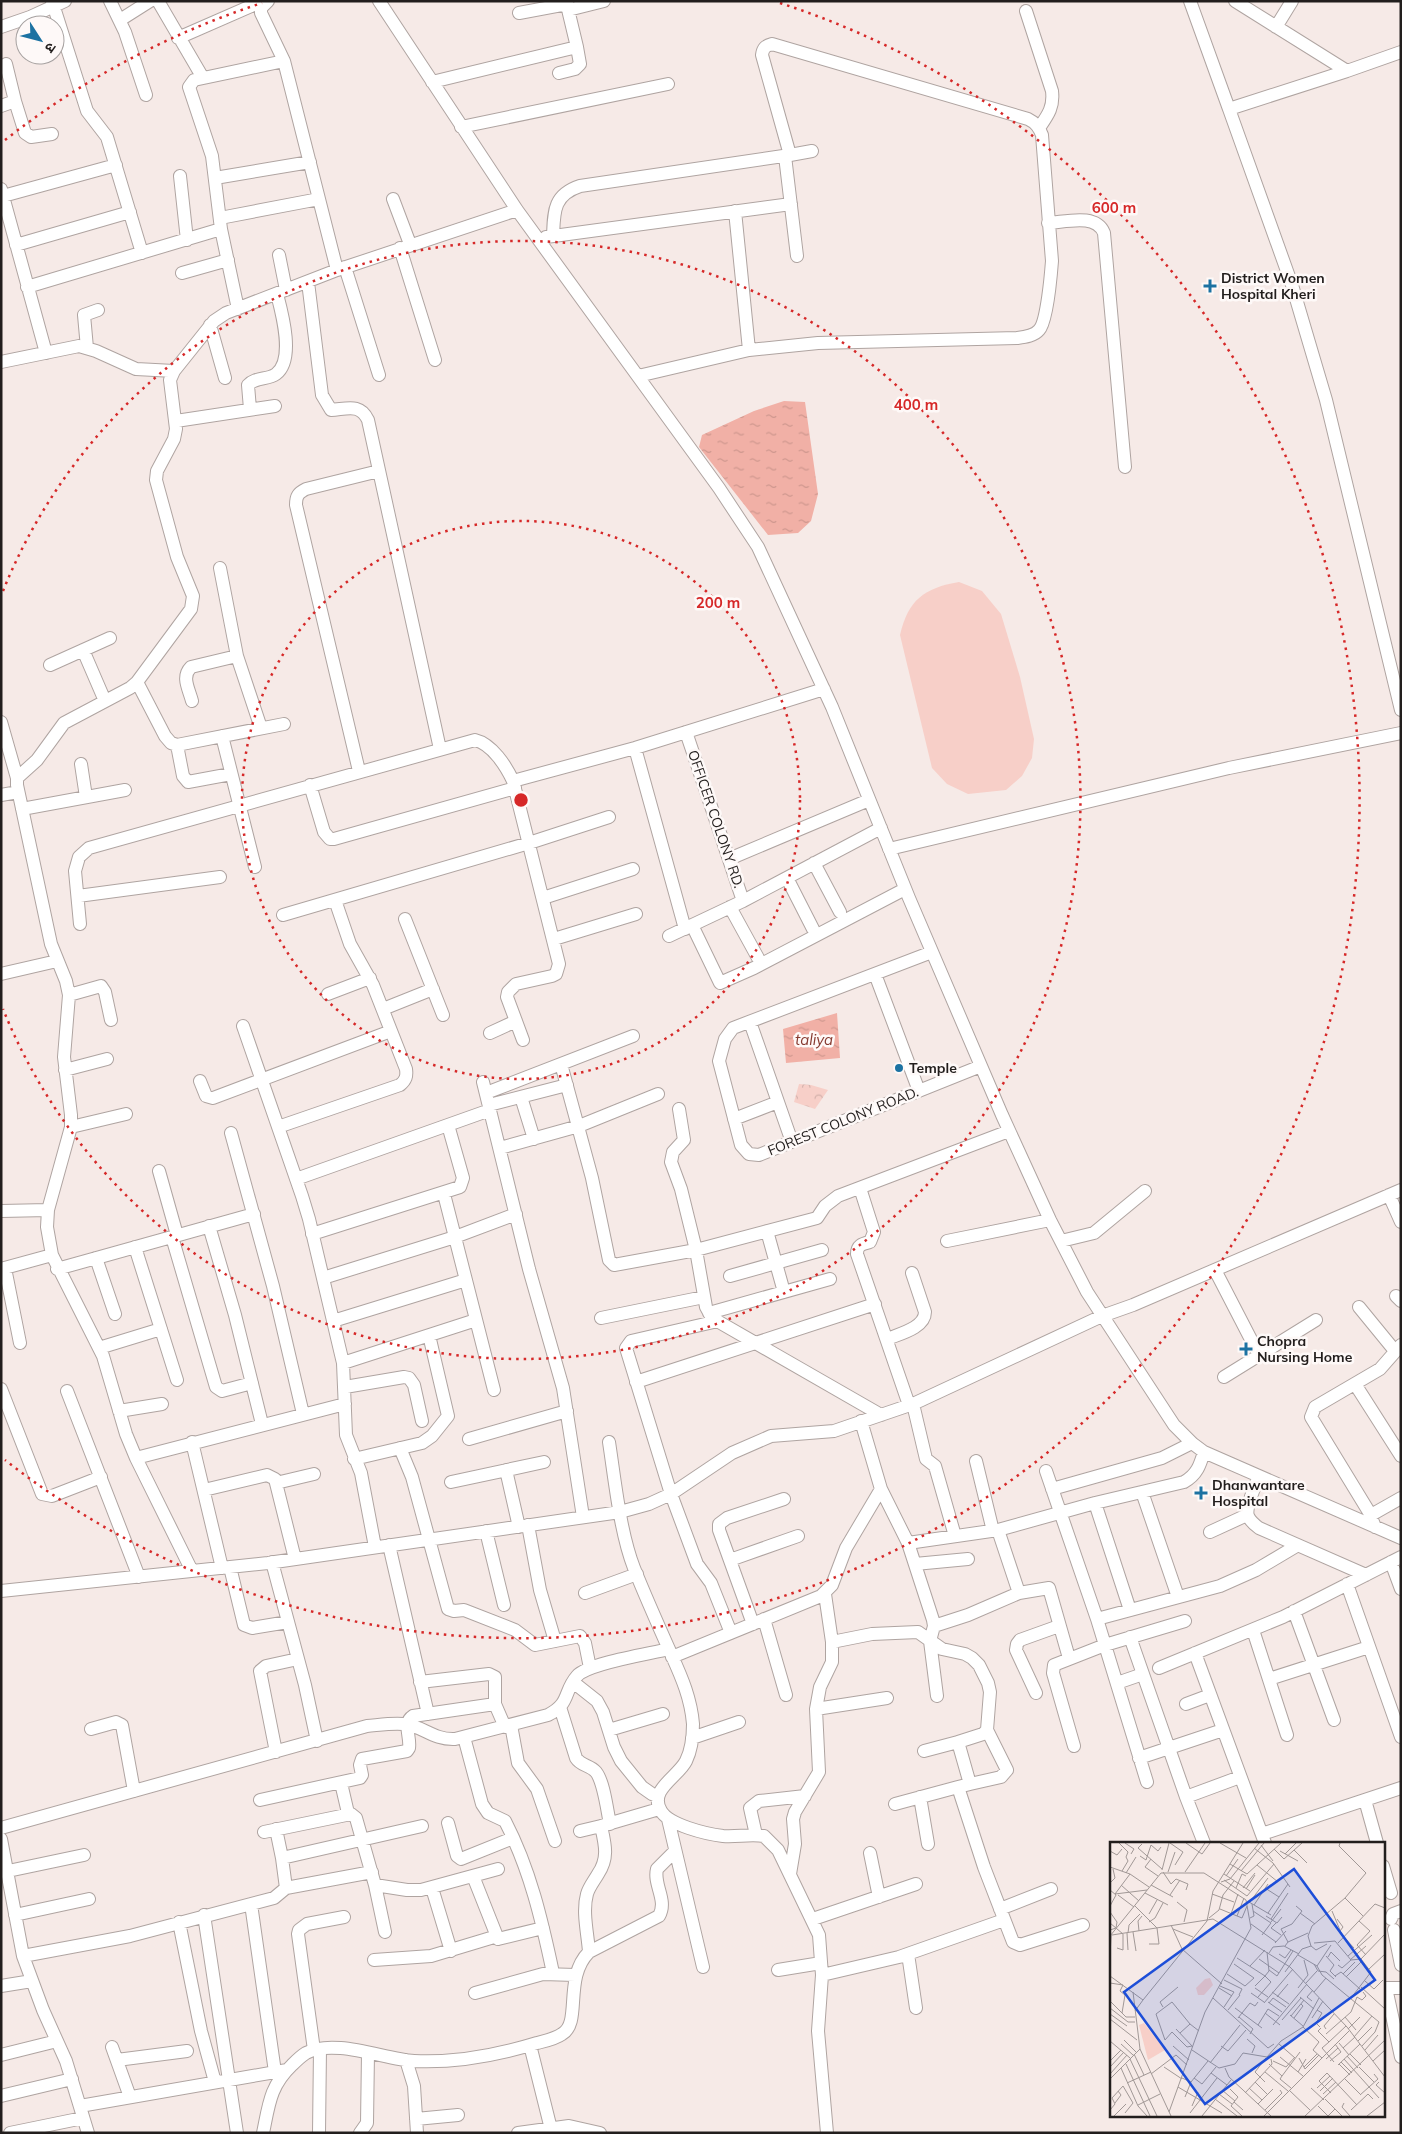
<svg xmlns="http://www.w3.org/2000/svg" width="1402" height="2134" viewBox="0 0 1402 2134" font-family="Mulish,'Noto Sans Devanagari',sans-serif">
<defs>
<pattern id="park-crowns" width="20" height="18" patternUnits="userSpaceOnUse" patternTransform="scale(1.25)"><rect width="20" height="18" fill="#f7cfc8"/><path d="M2 6a3 3 0 1 1 6 0M12 15a3 3 0 1 1 6 0" fill="none" stroke="#d3b1ab"/></pattern>
<pattern id="water-ripples" width="26" height="14" patternUnits="userSpaceOnUse" patternTransform="scale(1.25)"><rect width="26" height="14" fill="#f1b0a6"/><path d="M2 4q2-2 4 0t4 0M15 11q2-2 4 0t4 0" fill="none" stroke="#ce978e"/></pattern>
</defs>
<rect width="100%" height="100%" fill="#f6eae7"/>
<path fill="url(#park-crowns)" d="M799,1084L811,1085L828,1090L815,1109L794,1102Z"/>
<path fill="#f7cfc8" d="M959,582L982,591L1001,614L1020,677L1034,739L1032,758L1022,776L1006,790L968,794L947,784L932,768L900,635C908,600 924,588 959,582Z"/>
<path fill="url(#water-ripples)" d="M784,401L805,402L818,494L811,521L798,533L768,535L699,447L702,435L754,411Z
M837,1013L840,1058L786,1063L783,1029Z"/>
<g fill="none" stroke-linecap="round" stroke-linejoin="round">
<defs>
<path id="minor" d="M52,1L87,111L107,137L142,253
M110,1L125,32L146,95
M158,1L203,78
M268,1L261,8V13L284,61L337,270
M379,1L517,210L719,488L758,547L832,707L909,898L1002,1115L1050,1220L1087,1292L1174,1425L1192,1443L1204,1452L1401,1538
M1190,1L1229,109L1347,71L1401,52
M1235,1L1347,71
M568,10L604,1
M1026,11L1052,91C1054,107 1048,115 1039,128
M519,13L567,4
M120,20L150,1
M1,27L30,17L65,1
M1276,27L1292,1
M178,38L258,3
M6,64L15,101
M559,73L575,69L580,64L577,47
M432,82L577,47L566,1
M1,106L15,101L25,133L31,137L52,134
M1229,109L1292,285L1326,400L1401,710
M461,127L668,84
M790,155L812,151
M785,156L797,256
M180,176L187,240
M215,178L310,162
M1,189L46,353
M3,196L116,165
M393,199L410,244
M220,218L319,199
M1048,223C1066,222 1096,213 1104,233L1125,467
M553,236C554,212 553,195 580,186L790,155L762,55C763,48 765,46 772,44L1028,119C1036,123 1039,127 1042,135L1052,261C1051,274 1047,322 1039,330C1034,336 1025,337 1017,338L818,343L749,350
M546,237L791,204
M16,245L130,212
M400,248L435,360
M279,255L286,290
M345,267L379,375
M182,273L228,260
M308,282L322,395L331,410C347,409 360,403 368,420L440,749
M27,287L221,229
M238,309L221,229L212,156L189,87L194,80L284,61
M210,325L225,378
M87,348L84,315L98,310
M1,362L79,346L96,351L136,369L174,371
M638,376L749,350L735,211
M250,409L248,385C255,377 268,380 276,374C295,360 282,313 277,294
M176,421L275,406
M220,568L237,656
M83,650L105,701
M50,665L110,638
M137,682L165,736L171,743L177,745L284,724
M192,701C189,689 181,677 191,667L237,656L261,728
M1,722L17,778
M686,732L743,901L881,828
M222,736L255,867
M177,745L183,776L188,782L231,774
M635,748L685,929
M81,764L86,797
M359,771L296,505C296,496 298,493 306,489L379,471
M513,781L559,964L556,974L552,976L516,984L508,992L507,997L523,1040
M310,785L324,832L330,839H334L515,788
M1,795L18,792
M22,809L125,790
M889,849L1229,768L1401,733
M729,859L869,800
M814,863L840,912
M787,878L813,929
M78,896L220,877
M543,898L633,869
M730,907L758,958
M283,915L529,843L609,817
M405,919L443,1015
M80,924L75,871L79,857L89,848L475,740C492,744 506,766 513,781L635,748L824,689
M692,925L720,983L754,968L905,889
M669,936L743,901
M554,939L636,914
M932,952L733,1028L725,1039L719,1061L741,1145L749,1154L759,1155L981,1066
M1,974L57,961
M875,974L919,1091
M328,994L370,978
M69,995L101,986L105,992L111,1020
M383,1009L433,989
M750,1022L792,1142
M243,1026L302,1196L309,1219L343,1363L346,1435L361,1473L375,1547
M490,1033L516,1021
M561,1064L592,1178L609,1260L614,1265L696,1250L681,1189L671,1162L673,1152L684,1140L679,1109
M65,1070L107,1059
M200,1081L206,1096L213,1098L391,1031
M483,1082L529,1269L563,1388L583,1517
M486,1093L633,1036
M521,1097L534,1139
M489,1105L567,1085
M734,1119L778,1102
M71,1127L126,1114
M278,1127L400,1085C406,1080 407,1076 406,1069L373,985L350,944L335,900
M231,1133L273,1286L303,1414
M500,1148L579,1126L658,1094
M159,1171L177,1235
M296,1179L490,1110
M860,1188L874,1232L870,1242C862,1244 857,1245 857,1254L909,1405
M444,1194L494,1390
M1389,1195L1401,1222
M1,1211L48,1210
M209,1226L235,1315L262,1424
M767,1231L784,1292
M312,1234L460,1187L463,1178L448,1125
M172,1237L216,1387L222,1391L252,1383
M947,1241L1050,1220
M1061,1241L1094,1233L1145,1191
M135,1247L177,1380
M96,1258L115,1314
M5,1268L20,1343
M1,1269L52,1255
M57,1269L254,1214
M1215,1270L1259,1355
M730,1276L822,1250
M323,1278L455,1237L516,1214
M1396,1296L1401,1301
M1359,1307L1395,1351
M709,1313L830,1279
M601,1318L704,1297
M333,1321L466,1280
M718,1321L631,1341L626,1348L671,1494L697,1564L711,1583L731,1633
M887,1339C899,1334 925,1328 925,1312L912,1273
M99,1348L161,1329
M343,1363L476,1320
M1224,1377L1316,1320
M636,1382L875,1304
M1355,1384L1401,1456
M345,1387L404,1377L409,1378L414,1385L422,1421
M1,1389L42,1494L52,1496L101,1477
M67,1391L139,1577
M913,1404L926,1459L935,1466L955,1536
M119,1411L162,1404
M881,1415L712,1318L706,1307L696,1250L817,1218L825,1206L838,1196L1009,1131
M469,1439L567,1411
M192,1442L222,1568
M609,1442C615,1481 620,1532 634,1568C646,1598 659,1627 672,1656C682,1678 691,1699 693,1724C693,1736 691,1751 686,1761C678,1777 648,1790 661,1811C669,1825 706,1834 723,1836C737,1837 750,1834 764,1836L778,1850L819,1935L822,1975L818,2031L827,2133
M400,1448L412,1477L448,1609L454,1611L464,1610L515,1630L535,1645L580,1636L585,1643L590,1668
M136,1458L345,1404
M354,1459L422,1443L432,1436L448,1416L429,1335
M976,1461L993,1531
M506,1470L519,1527
M1046,1471L1097,1619L1220,1586L1256,1570L1298,1545
M1259,1476C1256,1484 1245,1508 1248,1516C1250,1521 1255,1525 1259,1528L1366,1575
M451,1482L544,1462
M276,1483L314,1474
M881,1489L908,1543L933,1620L934,1626L930,1641L937,1696
M1052,1489L1162,1458L1192,1443
M204,1490L267,1475L275,1479L295,1559
M1142,1492L1178,1597
M1095,1503L1130,1610
M1371,1515L1401,1498
M528,1525L540,1590L555,1641
M1375,1527L1369,1512L1311,1417L1315,1407L1380,1369L1401,1345
M998,1530L1019,1593
M486,1531L504,1605
M1210,1532L1247,1515
M908,1543L998,1530L1095,1503L1184,1482C1197,1475 1200,1465 1204,1452
M389,1545L428,1714
M730,1560L798,1536
M272,1562L305,1685L317,1741
M1391,1562L1401,1589
M915,1564L968,1559
M230,1567L244,1625L252,1628L288,1622
M192,1571L136,1458L126,1434L103,1356L52,1255L47,1227L48,1210L71,1127V1115L64,1057L69,995L66,981L51,944L17,785V778L37,760L64,723L130,688L137,682L191,609L193,596L177,557L156,480L157,471L174,439L176,429L170,380L174,371L214,321L226,313L337,270L517,210
M1347,1584L1401,1737
M1,1591L268,1563L620,1512L649,1504L671,1494L732,1453L771,1436L834,1431L913,1404L1102,1316L1133,1305L1401,1190
M585,1593L637,1574
M825,1594L832,1642L872,1634L918,1632L942,1649L965,1654L972,1658L979,1665L988,1683L990,1692L987,1730L983,1734L958,1742L970,1784L958,1787L984,1867L1013,1942L1020,1945L1083,1925
M1294,1611L1334,1720
M764,1619L786,1695
M1097,1619L1147,1782
M753,1624L719,1530V1524L727,1518L784,1499
M934,1626L968,1615L1019,1593L1049,1588L1069,1658
M1253,1630L1287,1735
M1130,1637L1186,1797L1204,1843
M1195,1653L1265,1843
M672,1657L821,1596L832,1585L846,1548L881,1489L861,1421
M1159,1668L1283,1617L1401,1557
M1269,1679L1369,1647
M420,1682L489,1674L495,1677V1704
M573,1682L597,1701L603,1712L614,1747L621,1761L642,1787L652,1794L658,1796
M1117,1683L1143,1674
M1036,1693L1016,1650L1017,1644L1020,1640L1059,1626
M1186,1704L1210,1695
M560,1707L576,1758C581,1766 590,1765 596,1772C604,1782 607,1810 610,1824
M816,1709L887,1698
M511,1725L518,1763L537,1789L555,1841
M91,1729L116,1722L122,1725L134,1791
M609,1730L663,1714
M464,1737L482,1804L488,1813L505,1821C530,1869 542,1921 553,1973
M692,1738L739,1722
M1074,1746L1053,1673L1054,1665L1105,1645L1185,1621
M924,1751L958,1742
M276,1752L260,1671L266,1666L298,1659
M1139,1758L1223,1730
M341,1783L348,1813
M970,1784L1001,1777L1007,1770L987,1730
M920,1797L928,1844
M1186,1797L1240,1777
M260,1800L360,1778L362,1775L360,1765L362,1759L407,1751L409,1748C411,1737 402,1723 413,1716L495,1704L505,1727
M1365,1800L1377,1843
M895,1804L958,1787
M668,1819L703,1967
M448,1823L457,1856L461,1859L513,1838
M1,1828L367,1726C379,1725 392,1723 403,1724C422,1725 432,1740 455,1739L548,1715C571,1703 563,1692 577,1676C588,1663 649,1654 669,1649
M580,1831L601,1826
M264,1832L351,1814L356,1818L375,1885L407,1890H421L498,1869
M1262,1834L1401,1788
M756,1835L750,1808L759,1801L805,1796
M1,1839L23,1956L43,2010L66,2061L88,2133
M870,1853L879,1897
M282,1858L422,1826
M1383,1866L1391,1893
M8,1871L84,1855
M790,1874L795,1844L793,1819L795,1812L819,1772L816,1709L820,1687L832,1662V1642
M375,1885L385,1932
M286,1888L372,1872
M432,1888L451,1951
M251,1904L275,2072
M1000,1909L1051,1889
M15,1915L89,1899
M204,1915L237,2133
M813,1919L916,1884
M1391,1919L1393,1914L1401,1911
M179,1922L201,2031L215,2082
M1394,1930L1401,1965
M498,1939L543,1928
M589,1952C588,1935 582,1912 587,1894C589,1887 594,1881 598,1874C609,1858 605,1844 601,1826L659,1809
M908,1954L916,2008
M23,1956L130,1936L274,1898L286,1888L282,1858L276,1829
M374,1960L431,1956L494,1937L498,1939L473,1876
M778,1970L821,1963
M822,1975L899,1957L1004,1920
M1,1986L32,1981
M1383,1988H1401
M1386,1988L1401,2057
M475,1993L543,1974L575,1975
M530,2045L552,2133
M112,2047L130,2097
M314,2050L298,1934L299,1930L307,1924L344,1917
M1,2055L57,2041
M117,2060L187,2051
M406,2060L414,2086L417,2133
M1,2096L72,2079
M80,2106L287,2070
M416,2119L458,2115
M10,2133L83,2118
M263,2133C269,2104 270,2086 292,2065C296,2061 301,2056 306,2053C334,2038 384,2059 414,2061C456,2063 498,2055 537,2043C545,2041 555,2039 562,2034C582,2023 563,1978 589,1952L659,1916C668,1900 653,1885 657,1869L675,1851
M319,2133L320,2049
M360,2133L367,2123L368,2053
M518,2133L569,2126L600,2133"/>
</defs>
<use href="#minor" stroke="#afa4a1" stroke-width="14"/>
<use href="#minor" stroke="#fff" stroke-width="12"/>
</g>
<g fill="none" stroke="#d62828" stroke-width="2.5" stroke-dasharray="2.5 5">
<circle cx="521" cy="800" r="279"/>
<path d="M3 591A559 559 0 1 1 3 1009"/>
<path d="M5 140A838 838 0 0 1 262 3M780 3A838 838 0 1 1 5 1460"/>
</g>
<g fill="#1c72a2" stroke="#fef9f8" stroke-width="2">
<path d="M1207.5 278.5h5v5h5v5h-5v5h-5v-5h-5v-5h5z"/>
<circle cx="899" cy="1068" r="5"/>
<path d="M1243.5 1341.5h5v5h5v5h-5v5h-5v-5h-5v-5h5z"/>
<path d="M1198.5 1485.5h5v5h5v5h-5v5h-5v-5h-5v-5h5z"/>
</g>
<g text-anchor="middle" stroke-width="5" stroke-linejoin="round" paint-order="stroke">
<g font-size="14" font-weight="bold" fill="#221e1d" stroke="#fef9f8" text-anchor="start">
<text x="1221" y="283">District Women<tspan x="1221" dy="16">Hospital Kheri</tspan></text>
<text x="909" y="1073">Temple</text>
<text x="1257" y="1346">Chopra<tspan x="1257" dy="16">Nursing Home</tspan></text>
<text x="1212" y="1490">Dhanwantare<tspan x="1212" dy="16">Hospital</tspan></text>
</g>
<g font-size="14" fill="#221e1d" stroke="#fef9f8">
<text transform="translate(716 819) rotate(71)" y="5">OFFICER COLONY RD.</text>
<text transform="translate(843 1121) rotate(-22)" y="5">FOREST COLONY ROAD.</text>
</g>
<g font-size="15" font-style="italic" fill="#873a30" stroke="#fef9f8">
<text x="814" y="1045">taliya</text>
</g>
</g>
<g transform="translate(1110 1842)">
<rect width="275" height="275" fill="#f6eae7"/>
<path d="M34,181L55,208L38,218L29,183Z" fill="#f7cfc8"/>
<path d="M100,136L103,143L94,153H88L86,146L95,137Z" fill="#f7cfc8"/>
<path fill="none" stroke="#a19896" stroke-width="1" d="M9,1L18,10L16,15L18,19L12,29M15,1L24,7L21,12M60,1L73,10L65,23M76,1L92,12L100,1M110,1L136,16M32,2L28,6L52,27M151,3L163,19M144,6L163,21L180,45M164,7L174,17L192,1M184,8L197,21M0,9L7,13L12,7M170,9L188,19M175,12L186,1M30,14L36,18L41,3L48,9L51,5M41,17L35,25L48,34M120,22L137,32L171,1M147,23L168,40M0,25L20,32L39,45M52,28L59,1M131,29L154,1M53,30L61,42L66,37L78,42L76,48M58,30L65,10M75,30L95,1M16,31L26,15M114,32L140,49M116,34L128,17M114,38L137,54M111,40L120,37L149,1M0,41L5,36L3,27M11,43L29,59M41,43L63,55M126,46L132,32L136,34M133,46L145,31M155,46L169,55M136,47L145,33M0,48L6,53L0,64M35,51L58,63M5,52L37,48M5,52L20,32M102,52L124,60M8,53L24,65M60,53L70,38M137,54L164,22M235,56L253,74M67,60L77,68L74,80M139,60L161,73M139,61L158,36M144,63L158,42M25,64L47,86L49,102H39M110,67L132,76L137,64M143,69L161,81L152,93M222,69L232,93L244,106M0,70L7,80L6,86L0,88M158,71L178,42M190,71L205,82M39,72L47,58M121,72L128,52M127,74L134,56M156,74L167,81L172,75M99,76L109,68L113,53L124,39M140,76L144,74L142,62M161,77L178,51M227,77L233,85L230,89M249,79L260,89L247,103L256,113M39,80L45,76L53,61M161,80L171,67M0,81L13,92V108L7,106M166,81L161,86L171,93M141,82L166,100M61,83L72,107L112,142M63,87L83,95M29,89L28,79L32,74M23,90L26,109M17,91L18,108M18,91L19,83L30,72M2,93L103,77L180,125L237,185L275,235M0,94L51,31H94L136,58L141,86L95,170L59,270M178,100L198,91M165,101L176,89M204,101L225,99L241,118L251,117M228,101L265,62L275,66M175,104L178,100L171,87L182,82L192,69L186,64M201,104L206,108L217,102M159,111L163,105L174,104L189,112M169,112L175,116L181,108M188,113L207,124L212,133L269,180L265,190L252,204M216,114L224,123L220,129L226,135M238,114L262,93M218,115L221,110L230,119M0,116L1,93M127,116L155,134L159,129L157,110M149,117L169,131M240,118L256,104M204,122L208,129L216,130L224,137M228,123L232,126L241,118M140,124L155,108M207,124L221,103M259,127L275,112M159,128L167,134L183,109M175,130L192,107L201,104L198,94L202,84L235,56L256,31L229,4L230,1M117,132L135,144L144,136L124,122M233,132L245,120M0,134L33,158L25,169M225,134L231,130L250,147M236,135L252,119M114,138L132,147L129,153M255,139L264,147L273,138M0,141L13,143L10,149L15,153L12,171M196,141L207,129M110,144L124,150L114,165M145,144L155,134L161,140L148,155M251,145L275,167M109,146L122,154M145,146L158,155M188,146L198,133L194,118M23,150L30,207L61,274M162,150L179,162M204,150L216,136M141,151L154,160M167,155L178,142M190,155L204,167M103,156L158,206L164,202M241,156L261,130L251,117L275,92M33,158L97,79L103,49L133,1M0,159L16,175H25M202,159L197,155L203,148M158,160L172,170M154,161L183,127M159,161L163,156L176,165M53,165L50,160L68,145M0,166L18,180H25M125,166L152,186M118,168L130,153M207,168L212,171L206,181L210,185M155,171L170,183M0,172L17,184M180,173L193,184M181,174L194,158M129,175L143,187L140,192M235,175L246,188M128,176L140,161L145,164L148,160M184,176L193,164L191,162M202,176L213,159M0,177L27,198M172,178L191,156M80,182L62,160L46,172L55,198L62,190L77,205L82,204M148,183L158,167L169,174M163,183L197,142M193,185L209,200L203,208L212,216M211,186L208,189L219,200L236,184M66,187L83,205M216,187L214,184L224,172M238,187L250,175M70,191L80,182L89,189M216,192L241,170L247,155L252,158L256,154L253,150M244,195L262,174M137,197L145,204L142,211M14,198L26,210M0,199L20,216M248,199L262,185M219,200L212,206L224,220M229,201L239,213M11,202L23,213M169,202L185,216M63,204L79,218M111,204L118,209L136,188M233,206L245,195M82,208L109,226L125,222L133,211L157,215L171,199L193,185L209,156M255,208L268,193M24,212L34,233M240,212L251,223M237,214L248,226M170,215L193,234M189,216L195,227L209,213M20,217L47,274M216,217L228,206M234,217L269,256M0,219L11,208M163,219L176,225L185,215M220,219L231,210L225,202M263,219L275,208M231,220L242,231M100,221L130,183M16,222L40,274M159,222L172,234L190,210M229,222L240,233M228,223L250,202M0,225L14,210M54,225L72,237M194,225L207,212M249,225L264,240M11,226L28,264L37,274M115,226L119,235L161,274M155,230L178,249M188,230L196,217M101,231L117,243M217,231L247,263M217,231L209,239L221,251M0,232L17,213M41,232L66,213L77,223M172,234L170,237L181,246M72,236L81,240L98,219M84,236L92,242L106,225M0,237L30,207M235,237L251,253M145,240L157,252M155,240L150,235L162,222L161,217M269,240L266,243L275,251M17,241L41,230M68,245L112,271M139,246L152,258M201,246L214,258M207,246L220,234M120,247L128,255L124,260L133,268M112,248L125,259M179,248L200,268M210,249L223,236M135,251L150,235L145,230L156,216M109,252L122,262M213,252L226,240M250,253L268,237L264,232M75,255L81,240M105,257L127,274M215,257L232,274M124,260L121,264L132,274M5,261L11,253L8,249M234,261L232,265L240,274M148,262L163,247M28,263L50,252M82,264L88,250M208,264L218,274L225,267M0,268L5,262L2,256L13,244L23,261L15,271M155,268L172,251L170,248M241,268L258,252L263,257M80,271L107,236M4,274L16,262M92,274L121,238M154,274L239,189M195,274L275,198M257,274L275,260"/>
<path fill="#1d4ed8" fill-opacity="0.15" stroke="#1d4ed8" stroke-width="2.5" d="M184,27L265,138L95,262L14,150Z"/>
<rect width="275" height="275" fill="none" stroke="#221e1d" stroke-width="2.5"/>
</g>
<circle cx="521" cy="800" r="8" fill="#d62828" stroke="#fef9f8" stroke-width="2.5"/>
<g font-size="15" text-anchor="middle" font-weight="bold" fill="#d62828" stroke="#fef9f8" stroke-width="5" stroke-linejoin="round" paint-order="stroke">
<text x="1114" y="213">600 m</text>
<text x="916" y="410">400 m</text>
<text x="718" y="608">200 m</text>
</g>
<rect width="1402" height="2134" fill="none" stroke="#221e1d" stroke-width="5"/>
<g transform="translate(40 40) rotate(126)"><circle r="24" fill="#fef9f8" stroke="#a6a1a0"/>
<path d="M0-4L9 19L0 12L-9 19Z" fill="#1c72a2"/>
<text y="-8" font-size="14" font-weight="bold" text-anchor="middle" fill="#221e1d">उ</text>
</g>
</svg>
